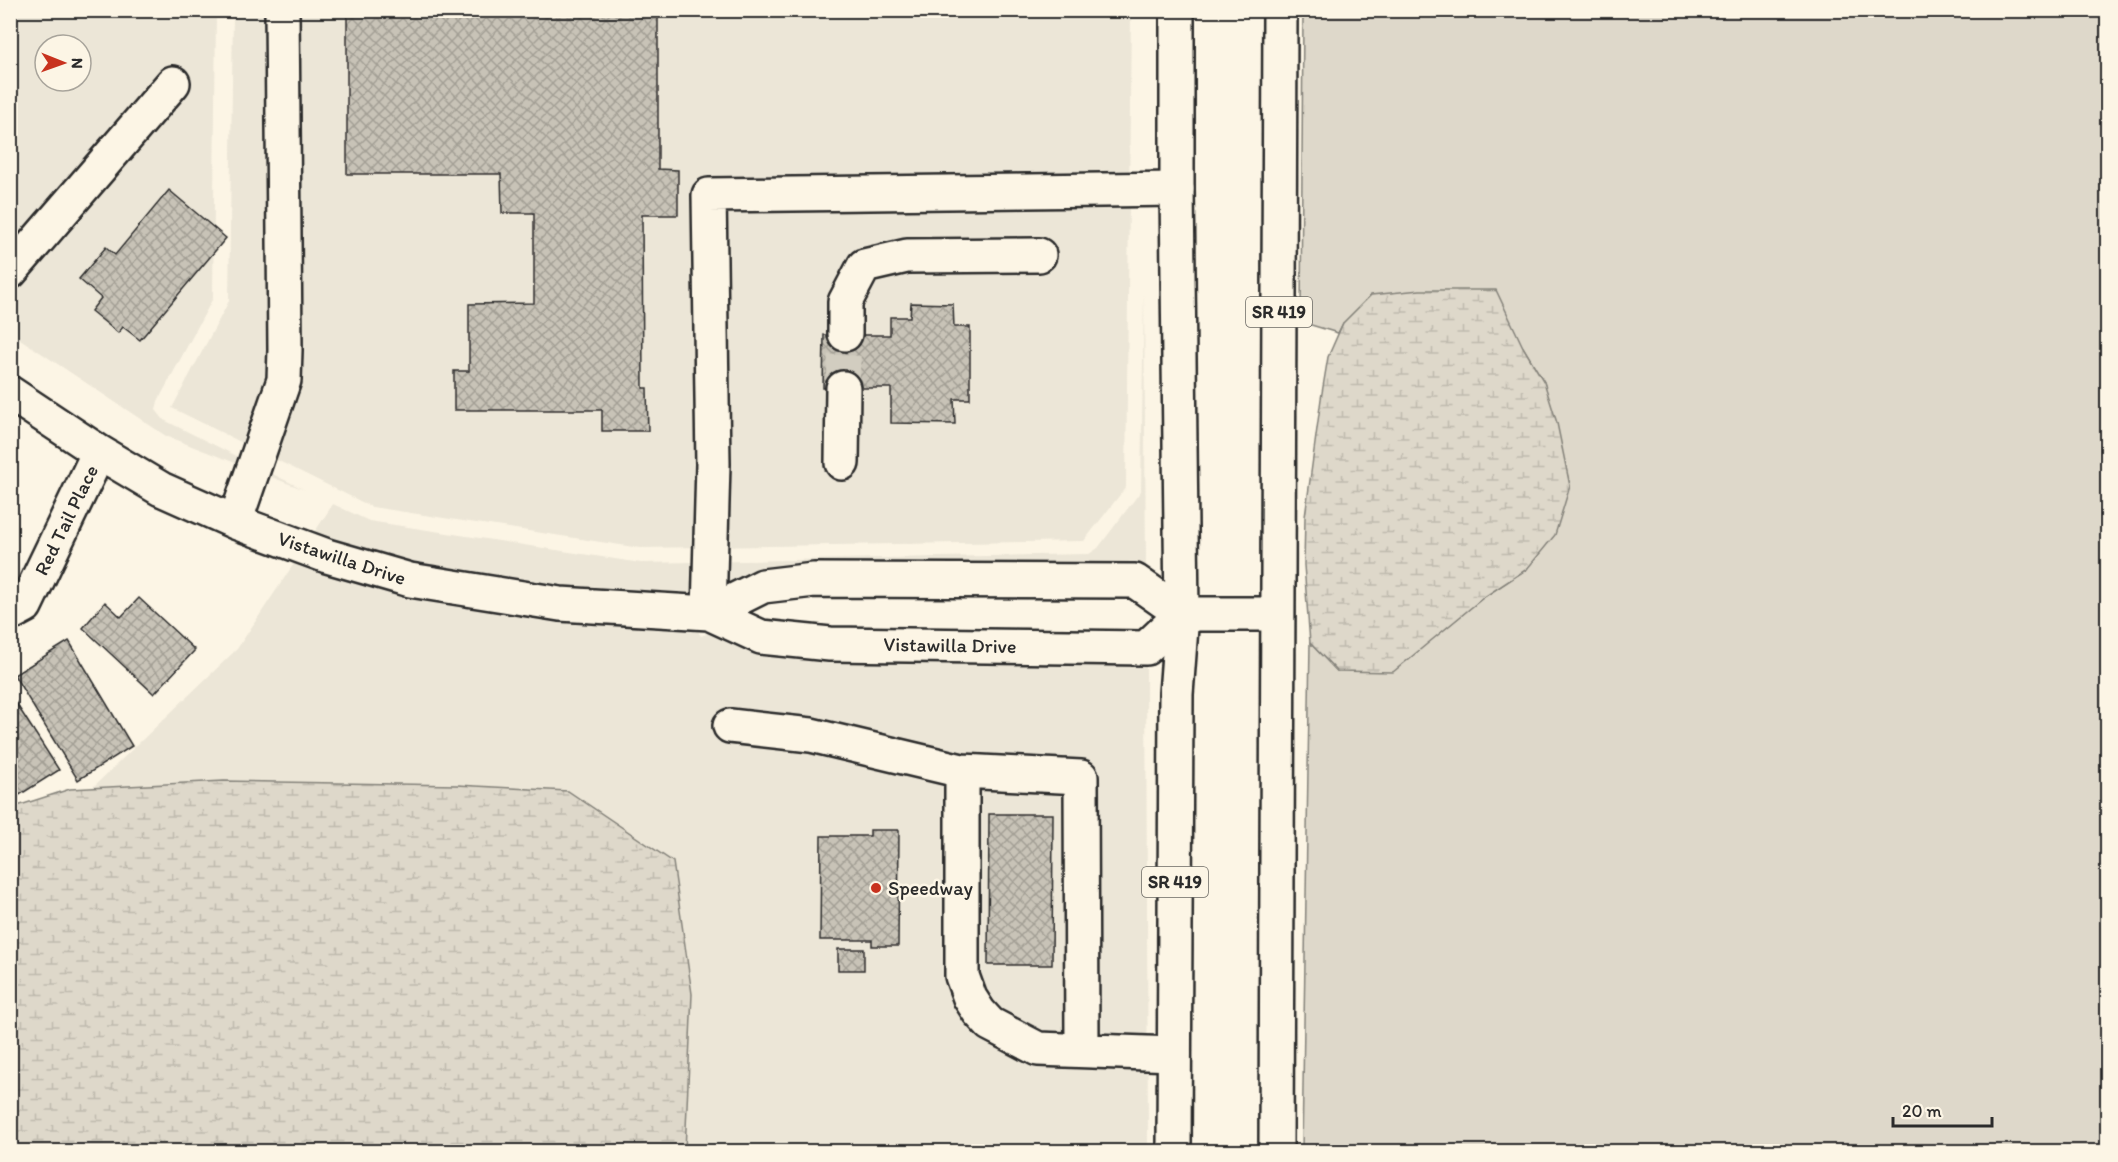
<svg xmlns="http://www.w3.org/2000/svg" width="2118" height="1162" viewBox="0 0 2118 1162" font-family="Itim,sans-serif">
<defs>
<pattern id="wetland-marsh" width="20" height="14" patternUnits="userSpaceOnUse" patternTransform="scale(1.5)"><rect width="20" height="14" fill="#ded8ca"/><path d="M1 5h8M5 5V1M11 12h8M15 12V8" fill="none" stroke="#bfbaae"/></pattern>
<pattern id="building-cross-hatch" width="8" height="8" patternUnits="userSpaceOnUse" patternTransform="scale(1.5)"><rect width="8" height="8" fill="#c8c3b7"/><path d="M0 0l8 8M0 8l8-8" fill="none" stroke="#a39f95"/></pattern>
</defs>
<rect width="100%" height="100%" fill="#fcf5e5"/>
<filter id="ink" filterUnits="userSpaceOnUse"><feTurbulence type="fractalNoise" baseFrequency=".0167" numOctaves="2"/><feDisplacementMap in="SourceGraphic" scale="12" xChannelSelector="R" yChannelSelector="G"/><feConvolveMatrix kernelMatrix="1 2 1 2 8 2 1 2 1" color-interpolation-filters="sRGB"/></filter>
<g filter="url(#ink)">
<path fill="#ece6d7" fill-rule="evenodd" d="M10,11H216L213,298L158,401L156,410L164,420L305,490L166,436L11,333ZM45,45H81V81H45Z
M233,11H1131L1126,487L1084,541L640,548L372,507L172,408L229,301Z
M1144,292L1146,567L1136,564L811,563L760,570L708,594L697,596L562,587L415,564L314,533L333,504L369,521L641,563L1089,554L1098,548L1141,491Z
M295,562L404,597L558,621L697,630L701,636L709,633L759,654L831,660L1146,664L1148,1151H685L692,994L568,791L457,785L224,781L92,788L237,649Z"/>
<path fill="#ded8ca" stroke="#84827a" stroke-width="1.5" d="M1303,11H2107V1151H1302L1310,643L1337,671L1442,631L1484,597L1527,569L1570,486L1544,382L1523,347L1343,323L1338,333L1301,322Z"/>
<path fill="url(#wetland-marsh)" stroke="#84827a" stroke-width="1.5" d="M1420,290H1496L1523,347L1544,382L1557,423L1570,486L1555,535L1527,569L1484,597L1393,672L1337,671L1310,643L1304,565L1305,517L1321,399L1328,357L1343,323L1371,295Z
M224,781L457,785L568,791L673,862L692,994L685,1151H11V808L70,789Z"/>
<path fill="url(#building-cross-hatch)" stroke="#2b2b2b" stroke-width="1.5" d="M347,10H658V169L678,170V215H642L643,388H647L648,431H602V410H454V371H469V304L534,303V213H502L501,174H347Z
M169,190L226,238L140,340L123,327L118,333L91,311L101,298L79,279L106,247L115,255Z
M911,303L953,304L954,327H970V399H954L955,424L891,423V388H823L824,335H890V317H910Z
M139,598L195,650L154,694L83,628L105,602L121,617Z
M69,641L132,746L78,780L14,675Z
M10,694L59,770L10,801Z
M989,814H1053L1052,965H988Z
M870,830H899L898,946H872V940H820L821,836H870Z
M838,949H864V970H838Z"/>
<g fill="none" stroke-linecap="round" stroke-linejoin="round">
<path stroke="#d2cdc0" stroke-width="33" stroke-dasharray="33 16" stroke-linecap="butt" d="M843,388L845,334"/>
<defs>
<path id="minor" d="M10,272L173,83
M845,334V302L864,266L907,256L1039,255
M10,393L99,452L161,489L235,522L327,556L410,580L560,604L709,613L761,637L830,644L1146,648L1182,614
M842,463L843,388
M235,522L284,380L285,350L282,10
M709,613L713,464L709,195L1177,189
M709,613L763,586L814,580L1135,581L1182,614H1277
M10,614L25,606L99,452
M730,726L811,735L962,771L1081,777L1082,1050
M962,771V976L970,998L979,1012L990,1024L1038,1049L1174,1054"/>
<path id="major" d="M1174,1152L1176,694L1182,614L1177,189V10
M1276,1152L1280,10"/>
</defs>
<use href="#minor" stroke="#2b2b2b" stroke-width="38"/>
<use href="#major" stroke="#2b2b2b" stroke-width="38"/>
<use href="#minor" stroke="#fcf5e5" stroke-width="33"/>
<use href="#major" stroke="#fcf5e5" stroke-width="33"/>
</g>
</g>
<circle fill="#c8321e" stroke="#fcf5e5" stroke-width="2" cx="876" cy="888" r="6"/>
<g text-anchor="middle" stroke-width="5" stroke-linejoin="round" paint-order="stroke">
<g fill="#fcf5e5" stroke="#6a6863" stroke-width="1.5">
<rect x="1246" y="297" width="66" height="30" rx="4.5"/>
<rect x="1142" y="867" width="66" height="30" rx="4.5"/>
</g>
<g font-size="18" font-weight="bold" fill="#2b2b2b">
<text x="1279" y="318">SR 419</text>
<text x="1175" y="888">SR 419</text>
</g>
<g font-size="20" fill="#2b2b2b" stroke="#fcf5e5">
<text transform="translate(66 520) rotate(-64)" y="7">Red Tail Place</text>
<text transform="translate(342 558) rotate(18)" y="7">Vistawilla Drive</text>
<text transform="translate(950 645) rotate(1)" y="7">Vistawilla Drive</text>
</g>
<g font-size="20" fill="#2b2b2b" stroke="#fcf5e5" text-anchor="start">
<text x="888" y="895">Speedway</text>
</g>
</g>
<rect width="2118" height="1162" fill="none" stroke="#fcf5e5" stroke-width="36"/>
<rect x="18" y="18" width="2082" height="1126" fill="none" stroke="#2b2b2b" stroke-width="2" filter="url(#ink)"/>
<g transform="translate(63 63) rotate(91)"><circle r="28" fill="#fcf5e5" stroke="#a8a49b" stroke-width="1.5"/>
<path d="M0-4.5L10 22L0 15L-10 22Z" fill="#c8321e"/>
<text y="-9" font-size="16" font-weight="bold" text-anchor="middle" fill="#2b2b2b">N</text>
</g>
<path d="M1893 1117v9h99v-9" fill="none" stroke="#2b2b2b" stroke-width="3"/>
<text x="1902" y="1117" font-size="18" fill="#2b2b2b" stroke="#fcf5e5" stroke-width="4.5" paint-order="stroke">20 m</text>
</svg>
